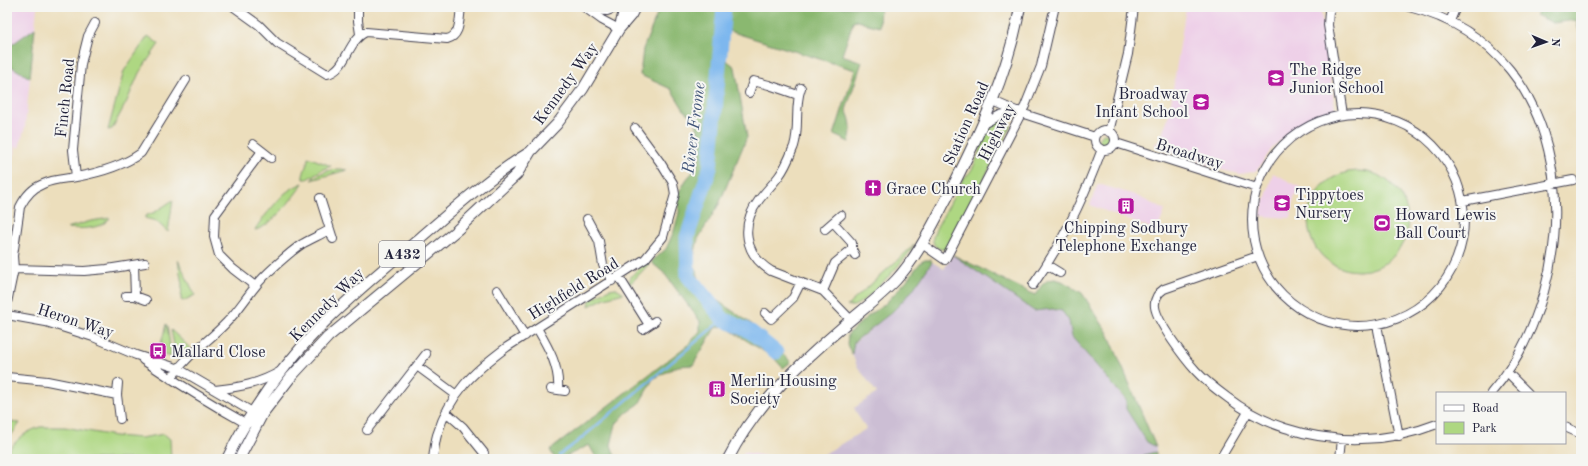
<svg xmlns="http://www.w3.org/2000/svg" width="1588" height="466" viewBox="0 0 1588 466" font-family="'Old Standard TT',serif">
<rect width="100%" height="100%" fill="#f6f6f2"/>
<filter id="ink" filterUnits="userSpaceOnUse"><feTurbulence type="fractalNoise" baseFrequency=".025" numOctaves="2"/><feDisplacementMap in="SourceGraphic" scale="8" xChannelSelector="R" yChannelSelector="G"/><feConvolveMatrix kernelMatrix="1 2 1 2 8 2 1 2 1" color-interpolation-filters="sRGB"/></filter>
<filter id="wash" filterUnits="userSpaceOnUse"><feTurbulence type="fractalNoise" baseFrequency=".012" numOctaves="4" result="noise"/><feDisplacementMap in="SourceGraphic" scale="16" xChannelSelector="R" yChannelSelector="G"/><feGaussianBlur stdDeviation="0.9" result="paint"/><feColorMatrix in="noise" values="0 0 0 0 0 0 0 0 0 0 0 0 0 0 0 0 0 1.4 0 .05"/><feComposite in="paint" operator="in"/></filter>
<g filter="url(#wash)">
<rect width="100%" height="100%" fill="#ecdebc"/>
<path fill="#eed0e8" d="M7,7H37L25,127L19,148L16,146L7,182Z
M1186,7H1320L1335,108L1333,111L1300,125L1285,136L1273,147L1258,169L1253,172L1240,174L1222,170L1154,145L1161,138L1169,114Z
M1273,173L1300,187L1298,195H1295L1291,210H1288L1292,212L1291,218L1260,216Z
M1098,184L1135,195L1165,210L1157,231L1090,205Z
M744,452L783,459H741Z"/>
<path fill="#ccbed4" d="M953,255L1034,311L1052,309L1062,311L1069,321L1072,337L1126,401V409L1147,442L1156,447V452L1144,455V459H816L866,429L854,408L877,393L857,366L852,354L854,343L892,312L911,292L932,262L944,269Z"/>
<path fill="#aed782" stroke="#687c5e" d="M148,36L159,44L139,73L127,101L112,129L108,130L124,71Z
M1000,120L1009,122L1011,126L949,248C938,252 930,245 934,234C936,227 941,220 944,214C951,202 957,190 964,178C982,166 981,124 1000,120Z
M1099 140a6 6 0 1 1 12 0a6 6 0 1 1-12 0Z
M308,157L331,166L323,169L307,179H303C302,174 308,164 308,157Z
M341,169L347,170L311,180C320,172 330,169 341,169Z
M1308 221a50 50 0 1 1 100 0a50 50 0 1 1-100 0Z
M303,183C295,196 270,228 255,230C257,224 279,199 284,194C290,189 296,186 303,183Z
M173,200L168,232L156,221L145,218V216L155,212Z
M110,218C100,230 81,229 67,228L91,221Z
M914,245C910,255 868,300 856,305C853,307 850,306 847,306Z
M178,260L195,295L183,301L181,300L182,285Z
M647,263L649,264L629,285C629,273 639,270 647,263Z
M616,288L624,293L605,298L589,306L590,300L609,289Z
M166,324L167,326L172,357L162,354L160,348Z
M171,330L190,348L184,353L182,351L176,355Z
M9,422L20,423L7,441V423Z
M40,427H65L115,436L141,438L164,434L170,439L171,459H7V452C19,438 23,433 40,427Z"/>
<path fill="#8ab870" stroke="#566d56" d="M660,7H880L879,27L854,20L842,55L862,62L846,110C852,121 852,130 849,142L834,135L855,70L726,30L724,58L735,67L747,137L719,204L698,239L693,261L702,287L715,299L753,325L791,362L783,368L774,358L724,326L715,328L693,365L678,366L653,379L639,404L626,413L616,424L611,445L616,459H597L589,445L561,459H555L550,450L689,344L700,331V321L664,273L651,262L666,249L674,231L679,213V192L686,180L697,167L700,155V138L695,120L684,110L671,89L640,75L643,49Z
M1542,7L1568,8L1581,11V39L1576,20L1553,23L1536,15Z
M35,28L30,78L7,64V47L14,43Z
M953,255L1035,295L1042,285L1048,280L1055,279L1062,281L1082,293L1108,333L1156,447L1147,442L1126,409V400L1072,337L1069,321L1062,311L1052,309L1034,311Z
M925,260H931L932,262L911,292L892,312L854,342L852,354L847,345L848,334L867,317L885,304L907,280L921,262Z
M1156,452V459H1144V455Z"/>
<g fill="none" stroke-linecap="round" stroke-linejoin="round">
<path stroke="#7db7ee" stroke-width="2.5" d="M559,455L577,442L723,319"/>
<path stroke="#7db7ee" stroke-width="15" d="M724,7L710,168L687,237L688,276L723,319L751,332L776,352"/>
</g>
</g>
<g filter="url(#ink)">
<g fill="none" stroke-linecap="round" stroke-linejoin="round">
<defs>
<path id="minor" d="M140,7H145
M234,7L259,25L277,43L327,74C346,71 348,39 366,32L447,39C461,36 459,19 461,7
M358,7V21L360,34
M584,7L602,20L619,29
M1332,7L1329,11L1328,25L1342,115
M1409,7C1586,51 1588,281 1491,393
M590,10L607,11L618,7
M1450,21L1456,7
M801,88C794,106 800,127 794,146C790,156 786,167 779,176C773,184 765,192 759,200C740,225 744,254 771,271L823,291L851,320
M749,93L753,81L769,85L798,95
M993,101L1021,113L1095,137
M1252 220a106 106 0 1 1 212 0a106 106 0 1 1-212 0Z
M983,124L1000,115L1018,111
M1095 140a10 10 0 1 1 20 0a10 10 0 1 1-20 0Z
M1109,132L1128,54L1134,7
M1116,143L1257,188
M253,144L271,158
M76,177L73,150L81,64L88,36L95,23
M320,198L333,239
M1463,201L1573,180
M587,219L599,241L603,265L612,281
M833,222L852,243V249L855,255
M825,229L841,215
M922,244L945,260L1025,106L1041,66L1054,10
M1258,256L1164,289C1158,293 1154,299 1155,307C1157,322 1185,359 1196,371C1205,381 1217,390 1228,398C1245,411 1264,421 1285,428C1334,444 1389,443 1437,424
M134,265L135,296L146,300
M1047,265L1060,273
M14,269L84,271L107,269L145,263
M619,277L649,325
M1033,285C1063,243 1084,197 1102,149
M255,286L233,269L219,255L214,237L215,215L262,151
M497,290L525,336
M823,291L835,263L852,249
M126,296H135
M7,303L14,269L13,256L20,207C25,197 32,188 43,184C53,179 65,179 76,177C98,173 123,166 141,153L186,80
M765,313L771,319L793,298L801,282
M7,315L46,322L93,337L136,355L177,368L254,413L257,417
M1377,325L1399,436
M537,328C548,347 560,367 558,390
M643,329L655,321
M143,360C177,383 211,404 247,424L251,422
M417,366L455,394
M1511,376L1528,393
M7,377L47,381L117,395
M171,379C185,356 208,342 226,323C237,312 245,299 255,287C263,276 290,252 302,244C311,239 320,235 329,230
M118,383L117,395L120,419
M551,389L565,391
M215,390C240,387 259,384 281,371
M446,412L463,427L484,453
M1565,427L1581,434
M367,430L426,354
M433,459C434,451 435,442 437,435C450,393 473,372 507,347L645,259L663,237L675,194L673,183L660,162L635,128
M1220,459L1248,412
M1340,459L1342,439"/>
<path id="major" d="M620,27L625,7
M227,459C249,412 283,366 319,328C350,296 386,267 420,238C455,208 490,176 530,152
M239,459L263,413L290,378L328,337L457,230L517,174L531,151L557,124L583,89L619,29L631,15L635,7
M728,459C754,407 796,367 839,330C858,313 879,298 896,280C918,256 932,226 947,198C978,137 1008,75 1020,7"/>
</defs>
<use href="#minor" stroke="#403e4e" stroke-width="10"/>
<use href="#major" stroke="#403e4e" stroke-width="12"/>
<use href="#minor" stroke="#fff" stroke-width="8"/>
<use href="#major" stroke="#fff" stroke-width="10"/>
</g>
</g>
<defs>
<symbol id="school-square" viewBox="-11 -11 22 22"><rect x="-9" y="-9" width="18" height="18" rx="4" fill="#b5179e" stroke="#f6f6f2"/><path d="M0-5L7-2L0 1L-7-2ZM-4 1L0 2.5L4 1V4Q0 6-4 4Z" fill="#fff"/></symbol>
<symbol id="church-square" viewBox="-11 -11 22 22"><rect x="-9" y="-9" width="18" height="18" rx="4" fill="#b5179e" stroke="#f6f6f2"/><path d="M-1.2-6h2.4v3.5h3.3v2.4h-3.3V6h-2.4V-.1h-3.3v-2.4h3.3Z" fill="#fff"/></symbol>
<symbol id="building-square" viewBox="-11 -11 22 22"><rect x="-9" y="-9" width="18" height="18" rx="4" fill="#b5179e" stroke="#f6f6f2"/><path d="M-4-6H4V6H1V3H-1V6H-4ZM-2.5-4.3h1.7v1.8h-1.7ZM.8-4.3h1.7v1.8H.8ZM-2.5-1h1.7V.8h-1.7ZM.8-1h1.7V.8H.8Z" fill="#fff"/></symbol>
<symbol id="stadium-square" viewBox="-11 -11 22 22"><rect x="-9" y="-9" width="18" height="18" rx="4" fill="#b5179e" stroke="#f6f6f2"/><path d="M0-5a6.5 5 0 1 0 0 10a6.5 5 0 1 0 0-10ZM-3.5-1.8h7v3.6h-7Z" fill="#fff"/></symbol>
<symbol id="bus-square" viewBox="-11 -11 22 22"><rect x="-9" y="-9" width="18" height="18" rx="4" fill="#b5179e" stroke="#f6f6f2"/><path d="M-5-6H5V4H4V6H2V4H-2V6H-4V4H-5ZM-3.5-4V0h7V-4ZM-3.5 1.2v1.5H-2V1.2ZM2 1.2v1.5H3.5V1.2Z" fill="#fff"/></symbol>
</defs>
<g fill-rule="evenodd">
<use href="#school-square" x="1266" y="68" width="20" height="20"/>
<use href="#school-square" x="1191" y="92" width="20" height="20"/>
<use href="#church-square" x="863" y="178" width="20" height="20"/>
<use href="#school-square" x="1272" y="193" width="20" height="20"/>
<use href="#building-square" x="1116" y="196" width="20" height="20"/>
<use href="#stadium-square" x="1372" y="213" width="20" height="20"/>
<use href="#bus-square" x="148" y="341" width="20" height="20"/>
<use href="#building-square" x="707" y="379" width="20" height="20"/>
</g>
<g text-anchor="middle" stroke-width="4" stroke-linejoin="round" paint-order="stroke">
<rect fill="#f6f6f2" stroke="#626272" stroke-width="1" x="379" y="241" width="46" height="26" rx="3"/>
<g font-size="15" font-weight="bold" fill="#22223b">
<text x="402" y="259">A432</text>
</g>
<g font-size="16" fill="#22223b" stroke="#f6f6f2" text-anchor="start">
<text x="1289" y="75">The Ridge<tspan x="1289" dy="18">Junior School</tspan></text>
<text x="1188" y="99" text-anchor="end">Broadway<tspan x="1188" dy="18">Infant School</tspan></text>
<text x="886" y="194">Grace Church</text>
<text x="1295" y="200">Tippytoes<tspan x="1295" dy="18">Nursery</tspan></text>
<text x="1395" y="220">Howard Lewis<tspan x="1395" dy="18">Ball Court</tspan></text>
<text x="1126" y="233" text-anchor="middle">Chipping Sodbury<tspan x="1126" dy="18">Telephone Exchange</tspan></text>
<text x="171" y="357">Mallard Close</text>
<text x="730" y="386">Merlin Housing<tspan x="730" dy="18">Society</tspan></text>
</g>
<g font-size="16" fill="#22223b" stroke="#f6f6f2">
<text transform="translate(565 83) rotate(-54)" y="6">Kennedy Way</text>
<text transform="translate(64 98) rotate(-84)" y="6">Finch Road</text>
<text transform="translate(965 123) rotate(-66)" y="6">Station Road</text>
<text transform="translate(996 132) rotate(-63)" y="6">Highway</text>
<text transform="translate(1190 153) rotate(17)" y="6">Broadway</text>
<text transform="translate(573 288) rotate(-32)" y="6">Highfield Road</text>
<text transform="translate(326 304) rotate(-45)" y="6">Kennedy Way</text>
<text transform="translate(76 320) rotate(18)" y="6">Heron Way</text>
</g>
<g font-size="17" font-style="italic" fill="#42567a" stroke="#f6f6f2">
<text transform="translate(693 128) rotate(-83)" y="6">River Frome</text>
</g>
</g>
<rect width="1588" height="466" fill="none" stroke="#f6f6f2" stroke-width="24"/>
<rect x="1436" y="392" width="130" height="52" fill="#f6f6f2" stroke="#a1a1a9"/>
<rect x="1444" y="405" width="20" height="6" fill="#ffffff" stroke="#a1a1a9"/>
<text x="1472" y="412" font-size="12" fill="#22223b">Road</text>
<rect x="1444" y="422" width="20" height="12" fill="#aed782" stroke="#a1a1a9"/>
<text x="1472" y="432" font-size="12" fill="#22223b">Park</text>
<g transform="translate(1546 42) rotate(92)" stroke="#f6f6f2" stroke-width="3" paint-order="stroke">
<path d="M0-3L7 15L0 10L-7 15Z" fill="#22223b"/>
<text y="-6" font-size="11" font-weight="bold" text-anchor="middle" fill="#22223b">N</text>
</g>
</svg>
